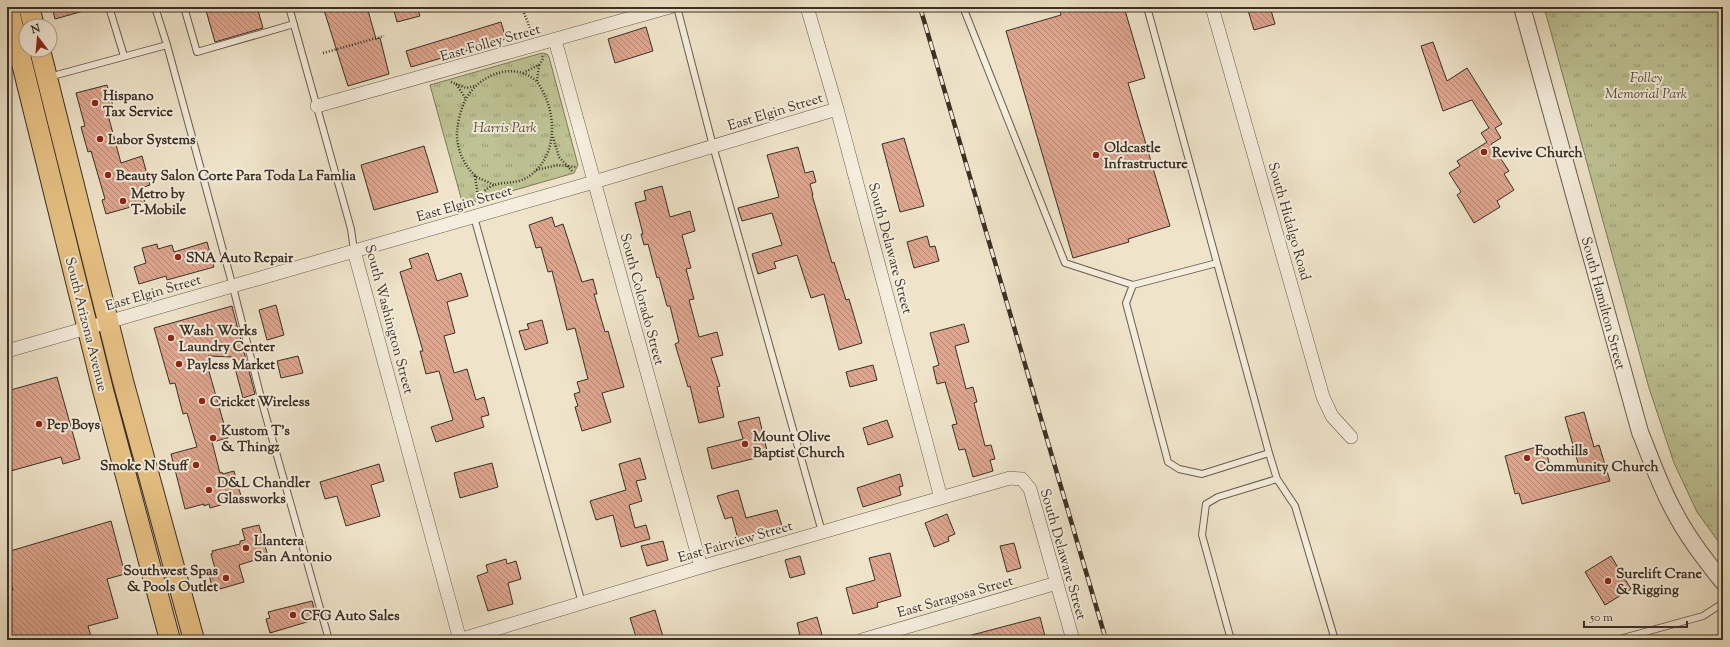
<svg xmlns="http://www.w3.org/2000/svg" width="1730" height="647" viewBox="0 0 1730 647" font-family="'Sorts Mill Goudy',serif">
<defs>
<pattern id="park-tufts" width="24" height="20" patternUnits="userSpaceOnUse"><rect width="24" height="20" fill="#bec394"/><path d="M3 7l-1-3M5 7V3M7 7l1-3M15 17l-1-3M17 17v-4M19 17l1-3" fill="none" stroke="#9b9f79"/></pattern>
<pattern id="building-back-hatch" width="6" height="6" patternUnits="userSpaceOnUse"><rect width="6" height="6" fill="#dea68f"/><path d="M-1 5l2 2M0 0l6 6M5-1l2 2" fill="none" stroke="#b58875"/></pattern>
</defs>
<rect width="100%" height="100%" fill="#efe4ca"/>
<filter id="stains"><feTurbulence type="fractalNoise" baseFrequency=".005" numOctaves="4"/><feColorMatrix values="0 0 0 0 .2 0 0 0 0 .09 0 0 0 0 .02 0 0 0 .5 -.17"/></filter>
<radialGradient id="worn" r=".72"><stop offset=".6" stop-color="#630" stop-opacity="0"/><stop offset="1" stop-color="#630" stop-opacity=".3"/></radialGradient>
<path fill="url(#park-tufts)" stroke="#7c7a5d" d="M1544,7H1723V548L1697,512L1674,463L1649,388Z
M542,53L547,54L549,57L578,165L574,173L463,205L430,85Z"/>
<path fill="url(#building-back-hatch)" stroke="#393026" d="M52,7H87V10L55,19Z
M205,7H257L263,28L215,42Z
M323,7H367L376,39L380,38L389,74L348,86Z
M393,7H417L420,16L397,22Z
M1059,7H1124L1145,78L1128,83L1170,226L1128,239L1129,242L1073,258L1006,31L1061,15Z
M1247,7H1270L1275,24L1254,30Z
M501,22L506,39L411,67L406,51Z
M646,27L653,51L615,63L608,39Z
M1433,42L1447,81L1467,68L1502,124L1495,128L1501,138L1491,144L1509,171L1504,174L1514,190L1497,201L1500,207L1474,223L1457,195L1461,192L1449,173L1460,166L1457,161L1487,142L1481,133L1489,128L1472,100L1443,111L1421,46Z
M107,85L115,113L108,115L121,163L142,156L150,185L141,188L145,203L106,214L102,200L105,199L91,151L88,152L81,127L85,126L76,93Z
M904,138L924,206L900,212L882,144Z
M424,146L438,192L374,210L361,165Z
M798,147L805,173L813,171L816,182L810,184L813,195H812L832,263L834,262L846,300L849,299L862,343L839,350L824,294L811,298L797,255L774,262L776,268L758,274L752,254L782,245L772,213L742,221L738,208L779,197L767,155Z
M662,186L670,217L690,211L695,231L682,235L691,268L686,269L694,299L689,300L699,337L717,332L723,355L711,358L720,386L717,387L724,417L699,423L690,386L688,387L675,344L679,342L670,306H667L659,277L657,278L648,244L644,245L641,234H643L635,203L646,200L644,191Z
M552,217L555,227L563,224L582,282L593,279L597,294H594L605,332L608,331L624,387L602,393L611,422L582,431L575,407L578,406L574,394L580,392L577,382L588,379L575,328L567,330L552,271L548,272L541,247L536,248L529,225Z
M927,236L930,247L935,246L939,261L914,268L907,242Z
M207,242L214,267L167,280L166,276L139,284L134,267L146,263L142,248L157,244L158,249L172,245L174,252Z
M428,253L437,281L461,273L468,296L447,302L455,333L444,336L454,373L467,369L476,400L484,397L489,415L481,417L484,427L436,442L431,427L453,420L439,371L426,374L420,351H423L400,272L412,268L409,259Z
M276,305L284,335L267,340L259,310Z
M232,306L255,394L243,398L232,357L208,356L210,360L206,361L228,438L212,442L220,473L222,472L223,474L234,471L241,496L230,499L231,502L210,508L209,504L204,506V504L185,509L171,454L197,447L187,413L183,414L175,383L170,384L154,328Z
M542,320L548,343L525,350L519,331L529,329L527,324Z
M964,324L969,342L955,346L966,389L973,387L977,402L974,403L985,446L991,445L995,459L990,460L993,471L973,477L965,449L959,450L952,425L957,424L945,382L937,384L933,367L939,365L930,333Z
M298,356L303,373L281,378L277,361Z
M873,365L877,380L850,387L846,372Z
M57,377L80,459L63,464L61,457L7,472V391Z
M1584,412L1594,447L1599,445L1610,481L1522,504L1519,493L1515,494L1505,456L1540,446V448L1545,447L1551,470L1578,463L1565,417Z
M759,417L768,455L712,469L707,448L743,439L738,422Z
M887,420L893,437L868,445L863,428Z
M640,458L646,479L636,481L642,501L629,505L635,528L646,525L650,539L621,547L613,515L596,520L590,501L626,490L619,464Z
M492,463L498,487L460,498L454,473Z
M379,464L384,481L371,485L380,516L346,526L337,496L325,499L320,482Z
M900,474L903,486L899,487L901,495L863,507L857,488Z
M738,490L746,518L777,510L782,526L738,539L732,517L725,519L717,496Z
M947,514L955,534L948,537L949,541L934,547L925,523Z
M111,521L125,574L107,579L118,618L88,626L92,640H7V591L13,590L7,570V552Z
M259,525L268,556L239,565L244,582L213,591L209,574L216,572L211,554L213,553L212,551L240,544V541L245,540L242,529Z
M663,541L668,560L647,566L641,546Z
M1014,543L1021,568L1007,572L1000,546Z
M890,553L901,596L877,603L878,607L853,614L846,588L875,580L869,558Z
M800,556L805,574L790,578L785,560Z
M1611,556L1631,589L1605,605L1585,572Z
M506,559L507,564L516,561L521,579L508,583L513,604L488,611L477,576L488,572L486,565Z
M312,601L317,619L270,633L266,619L270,618L268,612Z
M655,610L664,640H637L630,618Z
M817,617L822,635L801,640L797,623Z
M1040,617L1046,640H968V636Z"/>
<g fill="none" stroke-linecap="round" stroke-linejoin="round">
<defs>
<path id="service" d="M109,7L124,56
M155,7L167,45L233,287L263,406L329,640
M184,7L197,52L294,24
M289,7L351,229L354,251
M677,7L713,146L822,532
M963,7L1065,263L1133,285L1217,263L1147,7
M49,77L167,45
M474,217L582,603
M1217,263L1269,453L1277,479L1295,506L1335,640
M1133,285L1126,303L1168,462L1179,469L1202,474L1269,453
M1231,640L1202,535L1206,504L1218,497L1277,479
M1616,640L1703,616L1723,603"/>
<path id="minor" d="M807,7L837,109L941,498
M1212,7L1323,397L1332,416L1351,437
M555,40L701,567
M317,106L670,7
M354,251L460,640
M7,351L594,182L837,109
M459,640L701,567L1010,478L1022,479L1030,489L1073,640
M862,640L1057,583"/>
<path id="tertiary" d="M1522,7L1640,432C1651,459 1660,486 1674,511C1687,537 1705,560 1723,582"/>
<path id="primary" d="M8,7L103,390L170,640
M29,7L34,26
M40,50L123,381L194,640"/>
</defs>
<use href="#service" stroke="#665d4f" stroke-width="8"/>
<use href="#minor" stroke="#665d4f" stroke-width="14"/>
<use href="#tertiary" stroke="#665d4f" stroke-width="18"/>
<use href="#primary" stroke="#393026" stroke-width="22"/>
<path stroke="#393026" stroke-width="2.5" stroke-dasharray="1 2" stroke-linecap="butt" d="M524,13L532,33
M323,53L384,36
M523,73L539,65L543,59L542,55
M537,81L539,65
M451,82L456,84L466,99
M456,84L466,88L475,86
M553,137L559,157L573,172
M536,170L558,165L576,167
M475,176L478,196
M465,203C468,202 474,202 476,199C482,194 485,189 492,186C506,180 517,186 532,174C555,155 556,123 546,98C543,92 540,84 535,80C512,61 479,75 466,99C461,108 458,121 457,131C456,148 464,167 477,177C482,180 489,182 494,185"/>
<use href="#service" stroke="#f5eddd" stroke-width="6"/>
<use href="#minor" stroke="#f5eddd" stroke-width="13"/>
<use href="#tertiary" stroke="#f5eddd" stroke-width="16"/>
<use href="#primary" stroke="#e8c285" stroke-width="20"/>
<defs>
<path id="rail" d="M920,7L1106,640"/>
</defs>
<use href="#rail" stroke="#393026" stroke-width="4.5"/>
<use href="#rail" stroke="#f5eddd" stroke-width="3" stroke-dasharray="9" stroke-linecap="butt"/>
</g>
<g fill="#8f2418" stroke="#f5eddd" stroke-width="1.5">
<circle cx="95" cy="103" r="4"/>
<circle cx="100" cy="139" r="4"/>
<circle cx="1484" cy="152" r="4"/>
<circle cx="1096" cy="155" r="4"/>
<circle cx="108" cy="175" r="4"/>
<circle cx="123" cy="201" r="4"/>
<circle cx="178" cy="257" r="4"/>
<circle cx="171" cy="338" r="4"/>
<circle cx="179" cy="364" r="4"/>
<circle cx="202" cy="401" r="4"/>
<circle cx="39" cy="424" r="4"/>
<circle cx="213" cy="438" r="4"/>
<circle cx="745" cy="444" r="4"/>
<circle cx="1527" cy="458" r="4"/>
<circle cx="196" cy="465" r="4"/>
<circle cx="209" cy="490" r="4"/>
<circle cx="246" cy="548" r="4"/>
<circle cx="226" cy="578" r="4"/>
<circle cx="1608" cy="581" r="4"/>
<circle cx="293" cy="615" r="4"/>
</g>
<g text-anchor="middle" stroke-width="4" stroke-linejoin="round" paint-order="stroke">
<g font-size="14" fill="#393026" stroke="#f5eddd">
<text transform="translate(490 42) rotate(-16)" y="5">East Folley Street</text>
<text transform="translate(775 111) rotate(-17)" y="5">East Elgin Street</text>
<text transform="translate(464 203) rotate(-16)" y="5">East Elgin Street</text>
<text transform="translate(1290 221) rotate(74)" y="5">South Hidalgo Road</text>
<text transform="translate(891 248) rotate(75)" y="5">South Delaware Street</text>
<text transform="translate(153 292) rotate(-16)" y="5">East Elgin Street</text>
<text transform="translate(643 299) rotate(75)" y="5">South Colorado Street</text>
<text transform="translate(1604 303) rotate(75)" y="5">South Hamilton Street</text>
<text transform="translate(390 319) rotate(75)" y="5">South Washington Street</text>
<text transform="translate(87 324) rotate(76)" y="5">South Arizona Avenue</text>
<text transform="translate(735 541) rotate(-16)" y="5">East Fairview Street</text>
<text transform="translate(1064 554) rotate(74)" y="5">South Delaware Street</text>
<text transform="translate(955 596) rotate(-16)" y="5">East Saragosa Street</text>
</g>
<g font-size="14" font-style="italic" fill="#544d3c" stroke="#f5eddd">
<text x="1646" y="82">Folley<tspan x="1646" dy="16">Memorial Park</tspan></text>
<text x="505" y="132">Harris Park</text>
</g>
<g font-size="14" font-weight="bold" fill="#393026" stroke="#f5eddd" text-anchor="start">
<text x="103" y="100">Hispano<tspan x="103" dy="16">Tax Service</tspan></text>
<text x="108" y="144">Labor Systems</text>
<text x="1104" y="152">Oldcastle<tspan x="1104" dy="16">Infrastructure</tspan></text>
<text x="1492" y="157">Revive Church</text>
<text x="116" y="180">Beauty Salon Corte Para Toda La Famlia</text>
<text x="131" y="198">Metro by<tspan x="131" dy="16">T-Mobile</tspan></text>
<text x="186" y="262">SNA Auto Repair</text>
<text x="179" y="335">Wash Works<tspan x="179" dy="16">Laundry Center</tspan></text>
<text x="187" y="369">Payless Market</text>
<text x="210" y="406">Cricket Wireless</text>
<text x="47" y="429">Pep Boys</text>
<text x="221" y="435">Kustom T's<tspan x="221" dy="16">&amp; Thingz</tspan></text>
<text x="753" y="441">Mount Olive<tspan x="753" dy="16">Baptist Church</tspan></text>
<text x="1535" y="455">Foothills<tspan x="1535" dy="16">Community Church</tspan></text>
<text x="188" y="470" text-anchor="end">Smoke N Stuff</text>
<text x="217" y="487">D&amp;L Chandler<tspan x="217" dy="16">Glassworks</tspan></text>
<text x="254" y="545">Llantera<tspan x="254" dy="16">San Antonio</tspan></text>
<text x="218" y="575" text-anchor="end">Southwest Spas<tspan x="218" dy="16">&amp; Pools Outlet</tspan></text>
<text x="1616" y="578">Surelift Crane<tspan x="1616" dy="16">&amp; Rigging</tspan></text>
<text x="301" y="620">CFG Auto Sales</text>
</g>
</g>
<rect width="1730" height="647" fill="none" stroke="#efe4ca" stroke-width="24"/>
<rect x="8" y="8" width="1714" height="631" fill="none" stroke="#393026" stroke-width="2"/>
<rect x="12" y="12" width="1706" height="623" fill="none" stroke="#393026"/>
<g transform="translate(38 38) rotate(344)"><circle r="19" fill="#f5eddd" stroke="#aaa194"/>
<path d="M0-3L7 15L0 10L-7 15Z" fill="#8f2418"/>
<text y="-6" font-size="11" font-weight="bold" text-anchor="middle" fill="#393026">N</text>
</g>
<path d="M1584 621v6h103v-6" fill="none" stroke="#393026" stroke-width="2"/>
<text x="1590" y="621" font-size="12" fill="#393026" stroke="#f5eddd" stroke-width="3" paint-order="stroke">50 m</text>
<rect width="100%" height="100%" filter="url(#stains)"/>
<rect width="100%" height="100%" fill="url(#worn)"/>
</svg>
